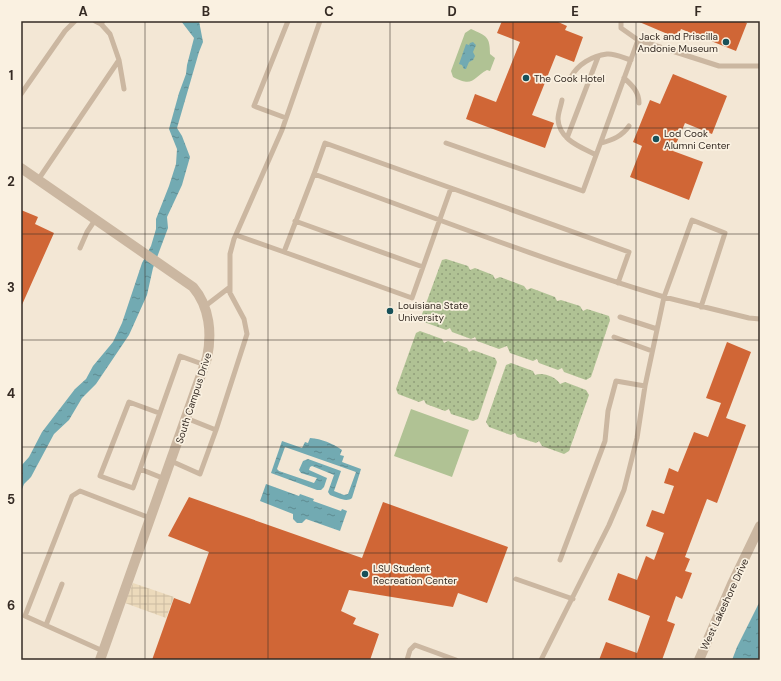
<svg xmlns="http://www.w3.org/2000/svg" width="781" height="681" viewBox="0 0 781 681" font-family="'DM Sans',sans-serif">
<defs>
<pattern id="park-dots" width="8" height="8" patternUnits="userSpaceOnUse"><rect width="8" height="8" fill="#b0c294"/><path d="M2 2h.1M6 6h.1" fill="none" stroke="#909e79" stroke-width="1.8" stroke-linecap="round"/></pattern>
<pattern id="plaza-grid" width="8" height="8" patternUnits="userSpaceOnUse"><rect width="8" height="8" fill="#ecdabb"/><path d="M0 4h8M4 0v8" fill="none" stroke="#cbbba1"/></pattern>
<pattern id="water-ripples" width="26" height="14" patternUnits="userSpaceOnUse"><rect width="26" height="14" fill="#72aab2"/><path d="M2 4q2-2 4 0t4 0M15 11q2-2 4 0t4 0" fill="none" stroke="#5e8b91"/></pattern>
</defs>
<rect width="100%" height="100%" fill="#f3e7d5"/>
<path fill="#b0c294" d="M471,29C487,36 490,37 490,54L495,58L490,71L487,70C472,78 474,88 453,77L451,71L465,33Z
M411,409L469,430L452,477L394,456Z"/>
<path fill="url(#park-dots)" d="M446,259L468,266L470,270L475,268L493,275L495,279L500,277L524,286L527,290L531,288L555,297L557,301L561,300L580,306L583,311L587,309L609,316L610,320L591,377L586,380L564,372L562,368L558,370L539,363L537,359L533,361L510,353L507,346L499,349L477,341L475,337L471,339L452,332L450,328L446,330L424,322L421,317L442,260Z
M420,331L442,339L444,343L448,341L467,348L469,352L473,350L495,358L497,362L478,419L473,421L451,414L449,409L445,411L426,404L424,400L419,402L398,394L396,389L416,333Z
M511,363L533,371L535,375C543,372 556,377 560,384L565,382L586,390L589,395L569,451L564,454L542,446L539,441L536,443L517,437L515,433L511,435L489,427L486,422L506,365Z"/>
<path fill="url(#plaza-grid)" d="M133,583L174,597L166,618L125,603Z"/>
<path fill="url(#water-ripples)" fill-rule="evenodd" d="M181,21H199L203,42L199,52L177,128L182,136L190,157L182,185L167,217L168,228L153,268L147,295L129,335L96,384L82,398L69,420L54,434L31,477L24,484L21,492V466L29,457L42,432L75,389L86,379L93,366L113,342L122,323L142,263L151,246L156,229V219L169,186L176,164L177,149L169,129L179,93L186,74L187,65L194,38Z
M473,42L476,45L473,52L475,56L473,60L469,62L466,69H464L462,65L459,64L466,44L469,45L470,43Z
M310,438C322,439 332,443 342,450L340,455L344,456L342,462L361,469L352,498C346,503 337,497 330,495L328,492L334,475L312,466L310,467L309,470L327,478L324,487L321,490H317L271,473L282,441L302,448L305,442L308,443ZM285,447L356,472L348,494L344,495L334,491L341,471L308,459L303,461L299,470L301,473L317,478L314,483L279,471L277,469Z
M266,484L299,496L300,494L314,499L313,501L341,511L342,509L347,511L340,531L306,519L302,523H297L293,519V514L260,501Z
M760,601V660H732L737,647Z"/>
<path fill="#d06636" d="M502,21H556L567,26L565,30L583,37L574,62L556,55L532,115L554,123L545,148L466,119L475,94L496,102L520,42L497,33Z
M637,21H742L747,23L736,51L681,29L677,38Z
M673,74L727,96L712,134L685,123L673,151L703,162L689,200L630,177L642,146L633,142L650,100L660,104Z
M21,210L38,217L35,224L54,233L21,307Z
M727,342L751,352L726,418L746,425L717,503L707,499L685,557L690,559L685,571L692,573L682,599L676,596L667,621L675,624L662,660H599L606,642L637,653L650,616L608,600L618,573L637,580L646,556L654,560L664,533L646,526L652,510L664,514L674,486L664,483L669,468L678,472L694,432L708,437L721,403L706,398Z
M189,497L362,558L383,502L508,547L487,603L458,593L453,607L349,590L341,611L356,618L353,624L379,634L370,660H152L174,598L190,604L209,552L168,536Z"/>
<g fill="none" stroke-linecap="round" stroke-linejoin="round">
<path stroke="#cbb7a1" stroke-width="5" d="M95,21L101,24L103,21
M621,21V28L638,40
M119,60L124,89
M571,77C578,64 592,56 607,54C614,53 624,58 631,60
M624,78C632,85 639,92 639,103
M21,94L65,31L75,21
M562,100C561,106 558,113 558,119C559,140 581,147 596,155
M286,118L254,106L288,21
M567,138L598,57
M446,143L583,191L638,40L719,66H760
M601,143C613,140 622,136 629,126
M314,174L325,143L451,188
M38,180L119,60L110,34L101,24
M295,221L423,267
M236,235L284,252
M80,248L87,232L95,220
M618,283L629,252L451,188L412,298L284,252L314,174C430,216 545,261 664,297L692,220L725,233L701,307
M204,307L230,287V254L234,239L282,130L320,21
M620,317L657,329
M614,337L652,351
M186,418L216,430
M171,461L200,474L216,430L247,334L244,319L230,293V287
M140,469L133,488L100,476L129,402L159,413
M165,479L140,469L180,356L205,365
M560,560L605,441L608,411L616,381L645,386
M516,579L573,599
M46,625L62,584
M103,651L25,616L72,496L80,491L150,518
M407,660L410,650L415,645L456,660
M541,660L609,525L624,490L637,438L645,386L664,297L749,318L760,319"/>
<path stroke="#cbb7a1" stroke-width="10" d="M21,168L193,287C210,307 212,334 207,358L100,660
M699,660L732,584L760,526"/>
</g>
<path fill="none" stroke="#352b24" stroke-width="1" stroke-opacity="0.55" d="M145,21V660M268,21V660M390,21V660M513,21V660M636,21V660M21,128H760M21,234H760M21,340H760M21,447H760M21,553H760"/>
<g fill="#175059" stroke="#faf1e1" stroke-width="1.5">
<circle cx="726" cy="42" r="4"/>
<circle cx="526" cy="78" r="4"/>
<circle cx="656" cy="139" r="4"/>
<circle cx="390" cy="311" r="4"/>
<circle cx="365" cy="574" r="4"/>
</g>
<g text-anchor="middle" stroke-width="3.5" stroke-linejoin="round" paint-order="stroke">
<g font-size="10" fill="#352b24" stroke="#faf1e1" text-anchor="start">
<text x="718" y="40" text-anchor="end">Jack and Priscilla<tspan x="718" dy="12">Andonie Museum</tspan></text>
<text x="534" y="82">The Cook Hotel</text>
<text x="664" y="137">Lod Cook<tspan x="664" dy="12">Alumni Center</tspan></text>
<text x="398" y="309">Louisiana State<tspan x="398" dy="12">University</tspan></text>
<text x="373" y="572">LSU Student<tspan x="373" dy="12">Recreation Center</tspan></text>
</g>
<g font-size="10" fill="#352b24" stroke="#faf1e1">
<text transform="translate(193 398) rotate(-72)" y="4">South Campus Drive</text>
<text transform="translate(724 604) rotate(-65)" y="4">West Lakeshore Drive</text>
</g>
</g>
<rect width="781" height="681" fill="none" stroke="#faf1e1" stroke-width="44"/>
<rect x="22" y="22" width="737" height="637" fill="none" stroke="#352b24" stroke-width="1.5"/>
<g font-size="13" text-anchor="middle" font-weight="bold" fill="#352b24">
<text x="83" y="16">A</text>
<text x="206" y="16">B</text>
<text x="329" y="16">C</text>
<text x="452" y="16">D</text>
<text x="575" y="16">E</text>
<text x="698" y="16">F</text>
<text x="11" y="80">1</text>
<text x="11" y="186">2</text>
<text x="11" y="292">3</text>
<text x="11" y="398">4</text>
<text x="11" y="504">5</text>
<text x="11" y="610">6</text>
</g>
</svg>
